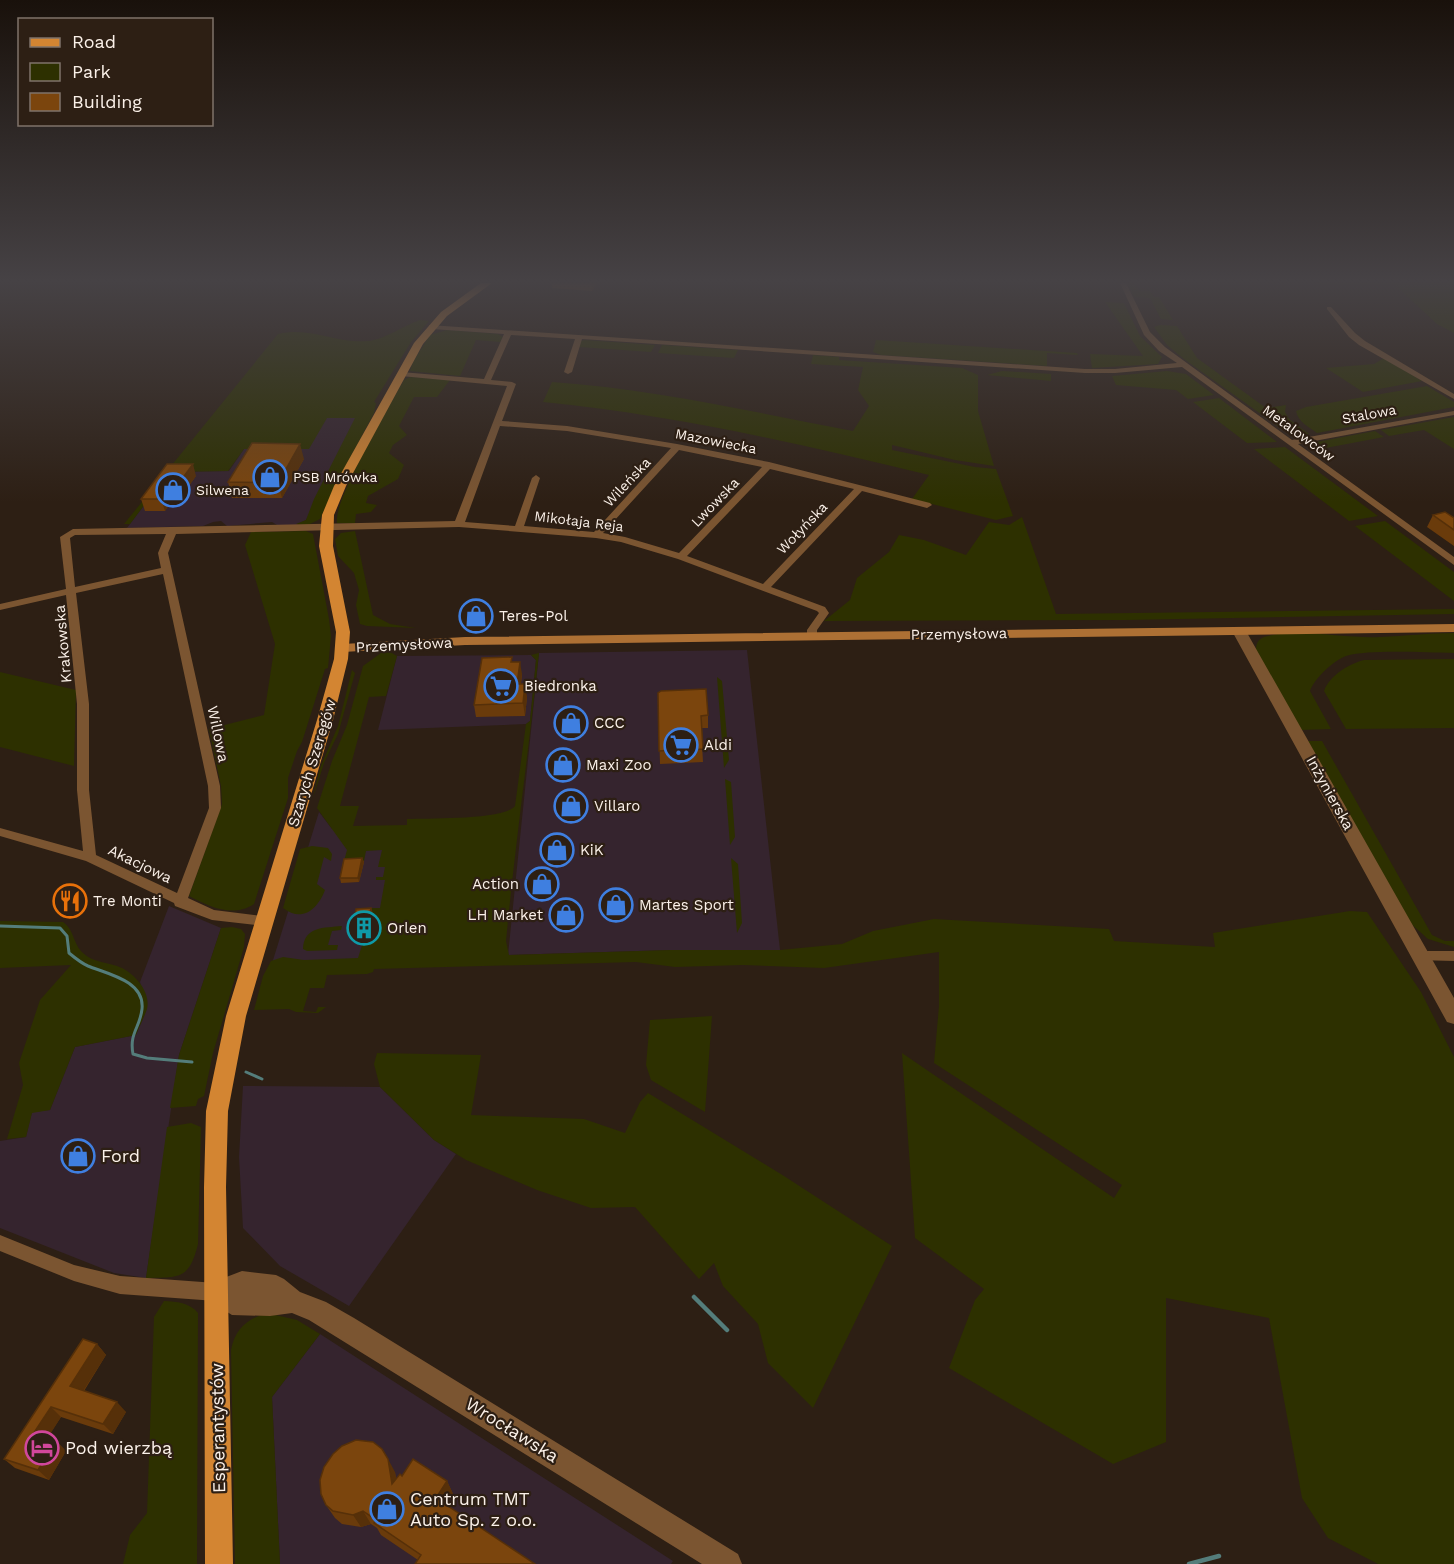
<svg xmlns="http://www.w3.org/2000/svg" width="1454" height="1564" viewBox="0 0 1454 1564" font-family="'Work Sans',sans-serif">
<rect width="100%" height="100%" fill="#2d1f14"/>
<path fill="#35242e" d="M266,417L360,418L306,520L296,525H277L272,522L227,526L221,521L213,522L203,526L127,528L169,472L229,471Z
M747,650L780,950H671L508,955L539,653Z
M531,655L536,660L530,721L526,724L378,730L397,656Z
M319,812L332,829L395,840L373,969L269,973Z
M169,906L221,928L179,1055L146,1278L114,1273L0,1228V1141L26,1137L32,1112L50,1110L75,1047L136,1035L147,1008L140,982Z
M243,1086L380,1087L434,1140L456,1154L349,1306L280,1266L243,1228L239,1157Z
M320,1334L673,1561L671,1564H280L272,1397Z"/>
<path fill="#2d3000" d="M1127,283H1133L1139,291H1150L1154,297H1159L1173,320L1161,319L1150,298L1134,297Z
M1318,283H1454V333L1437,324L1395,285H1319Z
M1105,302L1124,303L1140,336L1162,357L1158,364L1092,368L1090,354L1143,356Z
M420,320L429,321L411,342L374,402L376,403L374,413L336,484L320,519L308,525L296,524L306,520L314,499L355,418H327L309,449H244L228,471L169,472L130,524H124L278,334C311,326 337,344 368,341C383,340 403,326 420,320Z
M1160,325L1177,326L1197,358L1266,408L1286,405L1285,412L1289,419L1309,434L1293,437L1184,359L1167,345L1154,327Z
M447,330L498,334L503,337L500,342L476,340L460,376L410,371L413,362L430,335Z
M585,340L655,345L651,352L579,347L581,341Z
M876,340L1077,353L1078,355L1047,353V366L881,355L873,352Z
M662,345L738,350L734,358L658,353Z
M813,355L839,357V360L962,368L978,375V411L994,466L955,460L892,445V450L975,467L996,469L1013,516L996,520L912,499L929,475C802,444 674,415 543,402L552,382C654,389 753,412 853,431L869,406L858,390L863,367L811,364Z
M1384,358L1422,381L1363,392L1326,368L1374,364Z
M1002,371L1051,374V381L987,375Z
M1167,371L1186,374L1214,395L1188,399L1176,390L1116,385L1112,376Z
M410,377L450,380L437,397H414L399,426L407,435L393,445L389,453L404,465L398,479L368,496L366,503L377,505L371,512L356,514L355,523H337C333,501 390,405 404,380Z
M1427,386L1454,402V407L1317,433C1309,427 1298,422 1296,411L1306,407Z
M1219,398L1277,442L1247,443L1193,402Z
M1454,417V449L1424,430L1389,436L1381,430Z
M1375,431L1384,437L1315,450L1306,444Z
M1285,447L1378,516L1349,521L1254,449Z
M1022,517L1056,614L1454,609V614L1126,620L824,621L850,600L857,578L889,552L899,535L924,540L966,555L989,522L1009,525Z
M1385,521L1454,572V601L1355,526Z
M355,531L373,615L390,624L416,628L367,626L360,624L356,605L359,590L354,573L338,556L335,539L341,533Z
M251,532L306,531L313,534L329,619L331,636L328,668L325,669L302,742L297,751L288,778V798L254,904C233,918 210,907 189,896L222,804L221,786L209,729L264,715L275,644L245,545Z
M1454,633V653C1426,653 1371,649 1346,656C1334,660 1314,679 1310,691L1331,729L1301,730L1256,652C1256,644 1257,640 1264,637C1295,627 1347,639 1380,637C1405,636 1429,633 1454,633Z
M390,652L397,656L386,696L369,697L340,806H359L353,826L407,825V819C428,818 504,820 515,806L526,724L530,721L536,660L531,655L539,653C529,749 515,845 506,941L509,955L671,950H780L842,944L873,931L934,919L1109,929L1114,941L1215,947L1213,933L1350,911L1367,912L1421,992L1454,1057V1564H1378L1328,1538L1302,1498L1269,1318L1166,1298V1442L1113,1464L949,1368L975,1300L984,1289L915,1238L902,1053L1114,1198L1122,1185L934,1063L939,1006V952L824,968L743,965L675,967L636,962L374,969L373,972L367,974L327,975L324,988H310L303,1011L316,1012L318,1007H326L318,1013L296,1012L289,1009L254,1010L263,976L271,961L283,957L304,960L358,958L364,939H370L374,917H369L370,908H380L385,880H376V877H383L385,867H378L382,850L366,851L364,861H344L347,850L317,808L332,761L347,725L363,666L381,653Z
M1454,659V728L1346,729L1324,691C1330,675 1349,664 1364,660Z
M352,670L355,673L338,734L324,763L313,798L320,768L338,726Z
M0,672L76,690L74,766L0,747Z
M717,677L722,681L729,760L724,768Z
M1308,741H1322L1432,935L1445,941H1454V947L1428,939L1409,922Z
M725,779L731,782L735,837L730,845Z
M312,846L328,848L332,854L331,861L324,857L317,884L325,890C318,909 302,923 283,908L300,849Z
M731,858L738,864L742,923L737,933Z
M0,921L63,922C74,929 73,944 83,953C93,963 109,962 122,968C136,975 151,993 147,1009C144,1018 139,1027 136,1035L75,1047L50,1110L32,1113L26,1137L7,1139L23,1085L19,1063L40,1000L71,965L0,968Z
M342,926L341,930L332,931L328,945H338L337,950L307,951L303,949C304,926 324,928 342,926Z
M232,927L241,929L245,934L244,947L213,1053L204,1096L198,1099L196,1106L170,1108L179,1055L221,928Z
M712,1016L705,1112L651,1080L646,1065L650,1020Z
M377,1053L481,1055L471,1115L584,1119L625,1133L640,1102L648,1093L784,1176L892,1246L813,1408L768,1363L758,1324L723,1286L714,1263L699,1279L635,1207L591,1208L537,1190L466,1160L434,1140L380,1087L374,1064Z
M191,1123L201,1127L198,1244C189,1280 180,1277 146,1278L167,1127Z
M164,1301C177,1302 189,1302 198,1313L197,1564H123L130,1535L147,1513L154,1317Z
M267,1313L297,1320L320,1334L272,1397L280,1564H235L231,1350C235,1329 247,1319 267,1313Z"/>
<g fill="none" stroke-linecap="round" stroke-linejoin="round">
<path stroke="#547d7b" stroke-width="3" d="M0,926L60,928L67,936L69,953C75,958 81,963 88,966C108,974 145,981 142,1009C140,1028 129,1033 133,1054L147,1058L192,1062
M246,1072L262,1079"/>
<path stroke="#547d7b" stroke-width="4.5" d="M694,1297L727,1330
M1189,1564L1219,1556"/>
<path fill="#7b5531" fill-rule="evenodd" d="M1120,283H1126L1150,332L1165,347L1292,440L1454,411V415L1298,444L1454,557V565L1182,367L1115,373H1085L582,339L572,372L568,374L564,372L575,339L511,335L491,380L512,382L516,384L502,421L567,426L677,444L769,462L930,503L932,505L927,508L862,491L771,587L825,607L829,613L817,630V636L812,639L807,636V630L819,613L817,611L678,559L621,542L596,538L459,527L176,534L168,553L220,786L221,808L188,898L214,910L270,917L272,921L270,925L265,926L212,920L175,906L174,903L86,861L0,836V828L83,851L77,790V704L66,595L0,610V604L66,589L60,537L73,529L455,521L507,386L401,376L397,374L401,372L484,379L504,334L432,329H429V325L1085,369H1115L1177,363L1159,351L1144,335ZM500,426L567,431L671,448L594,532L524,526L540,478L536,475L532,478L515,526L465,522ZM679,450L762,467L679,553L625,537L603,533ZM770,469L854,489L763,584L687,556ZM166,534L158,553L161,568L75,587L70,538L75,535ZM163,574L208,786L209,808L177,893L96,855L89,790V704L76,593Z
M1327,307H1331L1355,333L1365,341L1454,394V399L1359,345L1349,337L1327,309Z
M1421,951H1454V961L1416,960L1414,956L1416,952Z
M0,1235L74,1265L120,1276L216,1283L222,1286L225,1292L222,1298L216,1301L120,1294L74,1281L0,1251Z"/>
<path fill="#7b5531" fill-rule="evenodd" d="M1239,627L1246,631L1454,998V1024L1447,1022L1232,631Z
M242,1271L276,1275L284,1279L300,1292L326,1302L354,1318L738,1554L742,1564H702L309,1320L292,1313L270,1316L232,1315L208,1300L204,1292L208,1284Z"/>
<path fill="#ad7034" fill-rule="evenodd" d="M1454,624V632L465,645L343,652L336,648L343,644L465,637Z"/>
<path fill="#d38532" fill-rule="evenodd" d="M481,283H492L447,316L423,344L346,486L334,515L333,546L350,632L348,659L333,720L246,1016L228,1111L226,1187L233,1564H205L204,1187L206,1111L226,1016L317,720L334,659L336,632L319,546L322,515L334,486L414,343L441,312Z"/>
</g>
<path fill="#6a3b0b" d="M552,283H597L592,291L552,288Z
M304,459L282,498H232L228,482Z
M196,476L175,505H169L165,511H145L141,499Z
M1433,515L1454,518V546L1427,527Z
M513,662L522,674L521,684L527,697L525,716L476,717L474,705Z
M658,693L708,715V728H701L703,762L660,764Z
M362,858L364,862L359,882L341,883L340,878Z
M371,908L374,917L369,939L354,940L352,931Z
M97,1344L106,1355L84,1391L126,1412L113,1434L61,1417L47,1438L56,1441L66,1451L49,1480L15,1468L4,1459Z
M395,1472L396,1480L402,1476L447,1481L453,1494L446,1505L535,1564L418,1560L381,1535L377,1528L371,1524L361,1527L342,1524L335,1518L326,1505Z"/>
<path fill="#563009" d="M591,283H597L592,291Z
M300,444L304,459L282,498L278,483Z
M193,464L196,476L175,505L171,494Z
M165,494L169,505L165,511L161,499Z
M520,662L522,674L519,697L517,684Z
M525,684L527,697L525,716L523,703Z
M362,858L364,862L359,882L358,878Z
M371,908L374,917L369,939L367,931Z
M97,1344L106,1355L80,1396L70,1386Z
M117,1402L126,1412L113,1434L103,1424Z
M51,1407L61,1417L44,1444L33,1434Z
M56,1441L66,1451L49,1480L38,1470Z
M388,1459L395,1472L399,1497L392,1484Z
M447,1481L453,1494L442,1511L436,1498Z
M363,1511L371,1524L361,1527L353,1515Z"/>
<path fill="#7b450d" stroke="#563009" stroke-width="1.5" d="M252,443L300,444L278,483L228,482Z
M167,464H193L171,494H165L161,499H141Z
M1445,512L1454,518V530L1433,515Z
M512,657L511,662H520L517,684H525L523,703L474,705L482,658Z
M706,689L708,715L701,716L703,749L659,751L658,693L661,691Z
M362,858L358,878H340L344,859Z
M371,908L367,931H352L356,909Z
M83,1339L97,1344L70,1386L117,1402L103,1424L51,1407L33,1434L56,1441L38,1470L4,1459Z
M356,1440L373,1442L382,1449L388,1459L392,1484L400,1474L402,1476L413,1459L447,1481L436,1498L535,1564H415L421,1555L374,1523L376,1520L363,1511L353,1515L333,1511L326,1505L321,1494L320,1480L324,1467L333,1454L342,1446Z"/>
<linearGradient id="sky" x2="0" y2="1"><stop stop-color="#19110b"/><stop offset="0.56" stop-color="#464245"/><stop offset="1" stop-color="#464245" stop-opacity="0"/></linearGradient>
<rect width="1454" height="502" fill="url(#sky)"/>
<defs>
<symbol id="shop-ring" viewBox="-11 -11 22 22"><circle r="9.5" fill="#2d1f14" stroke="#3f7fe0" stroke-width="1.5"/><path d="M-5-2.5h2.3a2.7 3.5 0 0 1 5.4 0H5L5.5 6h-11ZM-1.5-2.5h3a1.5 2.3 0 0 0-3 0Z" fill="#3f7fe0"/></symbol>
<symbol id="supermarket-ring" viewBox="-11 -11 22 22"><circle r="9.5" fill="#2d1f14" stroke="#3f7fe0" stroke-width="1.5"/><path d="M-6-5.5h2.5l.6 2H6L4.5 2H-2.5L-4.4-4H-6ZM-1.5 3.2a1.3 1.3 0 1 0 .1 0ZM3 3.2a1.3 1.3 0 1 0 .1 0Z" fill="#3f7fe0"/></symbol>
<symbol id="restaurant-ring" viewBox="-11 -11 22 22"><circle r="9.5" fill="#2d1f14" stroke="#e8710a" stroke-width="1.5"/><path d="M-5-6h1v4h1v-4h1v4h1v-4h1v5L-1.5 .5V6h-2V.5L-5-1ZM5-6V6H3V1.5H1.5Q1.5-4 5-6Z" fill="#e8710a"/></symbol>
<symbol id="building-ring" viewBox="-11 -11 22 22"><circle r="9.5" fill="#2d1f14" stroke="#0f9aa8" stroke-width="1.5"/><path d="M-4-6H4V6H1V3H-1V6H-4ZM-2.5-4.3h1.7v1.8h-1.7ZM.8-4.3h1.7v1.8H.8ZM-2.5-1h1.7V.8h-1.7ZM.8-1h1.7V.8H.8Z" fill="#0f9aa8"/></symbol>
<symbol id="hotel-ring" viewBox="-11 -11 22 22"><circle r="9.5" fill="#2d1f14" stroke="#d1479c" stroke-width="1.5"/><path d="M-6-4.5h1.5V1H6V5H4.5V3h-9V5H-6ZM-4 0a1.8 1.8 0 1 1 3.6 0ZM.5 0V-2.5h3Q6-2.5 6 0Z" fill="#d1479c"/></symbol>
</defs>
<g fill-rule="evenodd">
<use href="#shop-ring" x="251" y="458" width="38" height="38"/>
<use href="#shop-ring" x="154" y="471" width="38" height="38"/>
<use href="#shop-ring" x="457" y="597" width="38" height="38"/>
<use href="#supermarket-ring" x="482" y="667" width="38" height="38"/>
<use href="#shop-ring" x="552" y="704" width="38" height="38"/>
<use href="#supermarket-ring" x="662" y="726" width="38" height="38"/>
<use href="#shop-ring" x="544" y="746" width="38" height="38"/>
<use href="#shop-ring" x="552" y="787" width="38" height="38"/>
<use href="#shop-ring" x="538" y="831" width="38" height="38"/>
<use href="#shop-ring" x="523" y="865" width="38" height="38"/>
<use href="#restaurant-ring" x="51" y="882" width="38" height="38"/>
<use href="#shop-ring" x="597" y="886" width="38" height="38"/>
<use href="#shop-ring" x="547" y="896" width="38" height="38"/>
<use href="#building-ring" x="345" y="909" width="38" height="38"/>
<use href="#shop-ring" x="59" y="1137" width="38" height="38"/>
<use href="#hotel-ring" x="23" y="1429" width="38" height="38"/>
<use href="#shop-ring" x="368" y="1490" width="38" height="38"/>
</g>
<g text-anchor="middle" stroke-width="4.5" stroke-linejoin="round" paint-order="stroke">
<g font-size="14" fill="#fbf1e9" stroke="#2d1f14">
<text transform="translate(1369 414) rotate(-10)" y="5">Stalowa</text>
<text transform="translate(1299 433) rotate(36)" y="5">Metalowców</text>
<text transform="translate(716 441) rotate(11)" y="5">Mazowiecka</text>
<text transform="translate(627 482) rotate(-47)" y="5">Wileńska</text>
<text transform="translate(715 502) rotate(-46)" y="5">Lwowska</text>
<text transform="translate(579 521) rotate(7)" y="5">Mikołaja Reja</text>
<text transform="translate(802 528) rotate(-46)" y="5">Wołyńska</text>
</g>
<g font-size="14" fill="#fbf1e9" stroke="#2d1f14" text-anchor="start">
<text x="293" y="482">PSB Mrówka</text>
<text x="196" y="495">Silwena</text>
</g>
<g font-size="15" fill="#fbf1e9" stroke="#2d1f14" text-anchor="start">
<text x="499" y="621">Teres-Pol</text>
<text x="524" y="691">Biedronka</text>
<text x="594" y="728">CCC</text>
<text x="704" y="750">Aldi</text>
<text x="586" y="770">Maxi Zoo</text>
<text x="594" y="811">Villaro</text>
<text x="580" y="855">KiK</text>
<text x="519" y="889" text-anchor="end">Action</text>
<text x="93" y="906">Tre Monti</text>
<text x="639" y="910">Martes Sport</text>
<text x="543" y="920" text-anchor="end">LH Market</text>
<text x="387" y="933">Orlen</text>
</g>
<g font-size="15" fill="#fbf1e9" stroke="#2d1f14">
<text transform="translate(959 634) rotate(-1)" y="5">Przemysłowa</text>
<text transform="translate(63 644) rotate(-95)" y="5">Krakowska</text>
<text transform="translate(404 645) rotate(-3)" y="5">Przemysłowa</text>
<text transform="translate(218 734) rotate(78)" y="5">Willowa</text>
<text transform="translate(312 763) rotate(-73)" y="5">Szarych Szeregów</text>
<text transform="translate(1330 793) rotate(61)" y="5">Inżynierska</text>
<text transform="translate(140 864) rotate(26)" y="5">Akacjowa</text>
</g>
<g font-size="18" fill="#fbf1e9" stroke="#2d1f14" text-anchor="start">
<text x="101" y="1162">Ford</text>
<text x="65" y="1454">Pod wierzbą</text>
<text x="410" y="1505">Centrum TMT<tspan x="410" dy="21">Auto Sp. z o.o.</tspan></text>
</g>
<g font-size="18" fill="#fbf1e9" stroke="#2d1f14">
<text transform="translate(218 1428) rotate(-91)" y="6">Esperantystów</text>
<text transform="translate(512 1430) rotate(32)" y="6">Wrocławska</text>
</g>
</g>
<rect x="18" y="18" width="195" height="108" fill="#2d1f14" stroke="#7f7369" stroke-width="1.5"/>
<rect x="30" y="38" width="30" height="9" fill="#d38532" stroke="#7f7369" stroke-width="1.5"/>
<text x="72" y="48" font-size="18" fill="#fbf1e9">Road</text>
<rect x="30" y="63" width="30" height="18" fill="#2d3000" stroke="#7f7369" stroke-width="1.5"/>
<text x="72" y="78" font-size="18" fill="#fbf1e9">Park</text>
<rect x="30" y="93" width="30" height="18" fill="#7b450d" stroke="#7f7369" stroke-width="1.5"/>
<text x="72" y="108" font-size="18" fill="#fbf1e9">Building</text>
</svg>
